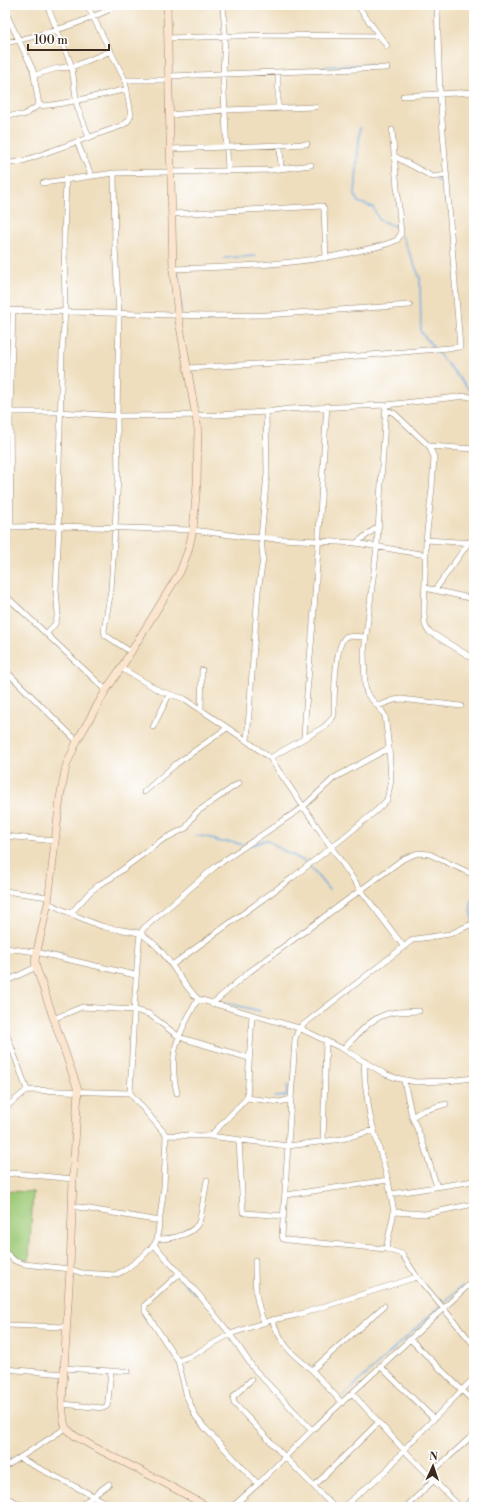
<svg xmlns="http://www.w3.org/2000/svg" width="479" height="1512" viewBox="0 0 479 1512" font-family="'Libre Bodoni',serif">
<rect width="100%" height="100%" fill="#fff"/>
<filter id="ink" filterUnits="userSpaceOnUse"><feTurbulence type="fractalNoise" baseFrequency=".025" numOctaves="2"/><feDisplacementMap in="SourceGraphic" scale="8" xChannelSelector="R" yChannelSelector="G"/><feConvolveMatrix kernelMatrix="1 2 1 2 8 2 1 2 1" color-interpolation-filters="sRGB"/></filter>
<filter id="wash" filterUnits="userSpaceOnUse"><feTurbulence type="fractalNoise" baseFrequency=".012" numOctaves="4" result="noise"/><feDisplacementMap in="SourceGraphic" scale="16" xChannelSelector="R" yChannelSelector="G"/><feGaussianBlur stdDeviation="0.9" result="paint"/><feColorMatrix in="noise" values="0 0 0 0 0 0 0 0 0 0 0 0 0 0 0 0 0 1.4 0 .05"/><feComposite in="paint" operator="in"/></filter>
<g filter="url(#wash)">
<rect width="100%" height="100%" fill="#efdebe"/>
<path fill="#9ecb78" stroke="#6c7a4b" d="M5,1191L33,1192L29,1260L16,1257L5,1245Z"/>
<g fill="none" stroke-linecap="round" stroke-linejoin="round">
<path stroke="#6caade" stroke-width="1.5" d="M350,65H370
M322,67L348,65
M360,127L355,195L358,202L373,207L379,220L397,227L398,229
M436,180L444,184L445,202
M402,236L420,278L421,332L434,348
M224,258L256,256
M178,271L181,311
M436,351L474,395
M368,684L369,692
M195,835L211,838L220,842H233L243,845
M249,845C258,846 261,839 268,840L282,850L306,862L329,890
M474,893C468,904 472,915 474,927
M474,937L472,968L474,981
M44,951L63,953
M227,1003L260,1011
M274,1097L286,1096L288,1085
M180,1278L194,1293
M441,1305L462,1286
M396,1356L400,1351
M341,1398L439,1307
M297,1440L307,1430
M5,1462L11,1458
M426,1482L427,1476
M188,1507H189"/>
</g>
</g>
<g filter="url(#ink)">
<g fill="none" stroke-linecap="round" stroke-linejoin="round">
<defs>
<path id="street" d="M47,5L72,67L77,106L89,137
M223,5L225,36L223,74L228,171
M357,5L387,46
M5,11L33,70L39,105C47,109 114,92 127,89
M168,38L272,35L379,36
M5,43C44,35 82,24 118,5
M278,72V109
M35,75L58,68L72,67L111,51
M169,76L387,68
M125,80H169
M403,96L474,92
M5,115H24L39,105
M170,115L225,110L315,107
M77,142L91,175
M280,145L281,169
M171,149L307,144
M394,156L433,177L447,175
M5,164L23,161L118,127C125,125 129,122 131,115L125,80L87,5
M114,173L115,248L119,315L117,416L118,479L111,590L104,630L105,635L131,652
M43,183L114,173L271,170L311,165
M172,214L322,206L324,209L326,258
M173,269C233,267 292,265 350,253C365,249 383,247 397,240L401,234L392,130
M5,310L207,316L266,315L410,305
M188,368L310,361L336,358L460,347L440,94L437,5
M386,410L394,413L429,446L434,457L432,488L426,540L424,613L425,625L428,631L474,659
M5,412H10L13,311
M429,446L474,449
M426,540L474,543
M356,543L379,526
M426,555L356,543L245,537L193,530L59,526L11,527L10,412H60L117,416L218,415L266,412L288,409L386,405L466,396L474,398
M425,588L474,599
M435,590L469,542
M5,595L106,690
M46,634L55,624L58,614L56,589L59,526L58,504L62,352L65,312L64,240L66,179
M121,668L160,691L185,699L247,741L270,758L360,889L404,947
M5,670L77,741
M378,706L394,700L401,699L461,706
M201,709L202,670
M153,727L169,695
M304,738C306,695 311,652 314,609C319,541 322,474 327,406
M247,741L258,591L263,559L261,538L267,473L266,412
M270,758L324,727L331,720L334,715C334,701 334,641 347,636L366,637
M144,792L176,764L227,728
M5,836L55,841
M5,891L48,897
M48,903C66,911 85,921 105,927C115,930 132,930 141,934C167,949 177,979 198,999L299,1028L343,1049L385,1074L396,1078L416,1082L447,1081L474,1078
M71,913L90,892L100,884L111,878L162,840L186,828L192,818L197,812L239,783
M474,923L450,934L416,939L411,941L299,1028L295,1039L282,1236L283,1239L287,1240L386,1249L402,1254L417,1277L474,1345
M5,948L36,952L135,975
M172,965L292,878L343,838L377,810L387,800L391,780L389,748L385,716L382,711L367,694L365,686L364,652L377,546L386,405
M5,982L36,967
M212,1004L249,972L403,859L418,853L429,854L472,874
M53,1019L82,1007L135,1010L149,1014L178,1036L185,1039L249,1058
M5,1029L27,1090L130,1093L166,1135L164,1187L157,1239L154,1245L144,1255L125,1270L115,1275L82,1273L70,1269L24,1264L15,1261L5,1252
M343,1049C356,1037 369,1019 387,1014C397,1011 408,1012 419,1011
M364,1061L365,1082L370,1116L388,1180L394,1212L386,1249
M404,1081L412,1117L422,1140L437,1187
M130,1093C133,1040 134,987 140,934L144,928L216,866L303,807L334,778L389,748
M177,1093C167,1051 179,1034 198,999
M247,1098L280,1102L291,1099
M5,1108L27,1090
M412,1117L422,1111L446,1104
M166,1135L210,1136L288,1146L342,1139L374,1130
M210,1136L247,1098L252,1015
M239,1140L243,1212L245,1213L284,1216
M323,1142L326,1041
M5,1175L13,1173L73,1179
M391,1194L474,1181
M286,1195L388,1180
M72,1206L160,1221
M394,1212L425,1214L474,1204
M157,1239C171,1239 196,1235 200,1219L207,1180
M154,1245L200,1296L230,1334L254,1369L312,1430
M255,1260C255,1285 255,1299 264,1323
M180,1273L145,1305V1311L178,1361L187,1397L196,1417L205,1428L258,1484
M272,1320C283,1346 290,1353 312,1370
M5,1325L67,1327
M410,1339L474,1402
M178,1361L193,1355L230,1334L272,1320L297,1315L417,1277
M380,1366L434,1419
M64,1368L111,1371
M5,1369L64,1374
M251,1380L234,1396L233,1399L234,1403L285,1457L334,1507
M352,1393L404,1450L460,1507
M342,1403L312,1370L384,1306
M62,1404L103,1408L107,1406L108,1401L111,1371H128
M19,1458L115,1507
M5,1467L66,1428
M429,1475L474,1434
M314,1486L379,1422
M5,1497L26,1507
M79,1507L109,1484
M232,1507L258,1484L312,1430L474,1280
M343,1507L385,1472L411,1442L474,1378
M406,1507L434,1480
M464,1507L474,1498"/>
<path id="secondary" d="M167,5L173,269L178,315L198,429L197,484L193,530L188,551L180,572L121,668L106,690L77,741L66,766L60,798L48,903L35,960L36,967L78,1090L73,1179L70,1269L62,1404L64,1422L66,1428L75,1436L94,1447L159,1480L208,1507"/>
</defs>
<use href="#street" stroke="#95846e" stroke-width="6"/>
<use href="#secondary" stroke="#95846e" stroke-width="8"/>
<use href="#street" stroke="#fff" stroke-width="5"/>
<use href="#secondary" stroke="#fce5cf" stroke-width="7"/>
</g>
</g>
<rect width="479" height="1512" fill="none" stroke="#fff" stroke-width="20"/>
<g transform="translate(433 1466) rotate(3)" stroke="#ffffff" stroke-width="3" paint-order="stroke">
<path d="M0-3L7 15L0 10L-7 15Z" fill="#3b2a1e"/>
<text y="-6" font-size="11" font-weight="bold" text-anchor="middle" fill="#3b2a1e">N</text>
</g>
<path d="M28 44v6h81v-6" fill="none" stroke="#3b2a1e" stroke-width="2"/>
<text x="34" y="44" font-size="12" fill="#3b2a1e" stroke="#ffffff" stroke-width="3" paint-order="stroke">100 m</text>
</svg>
